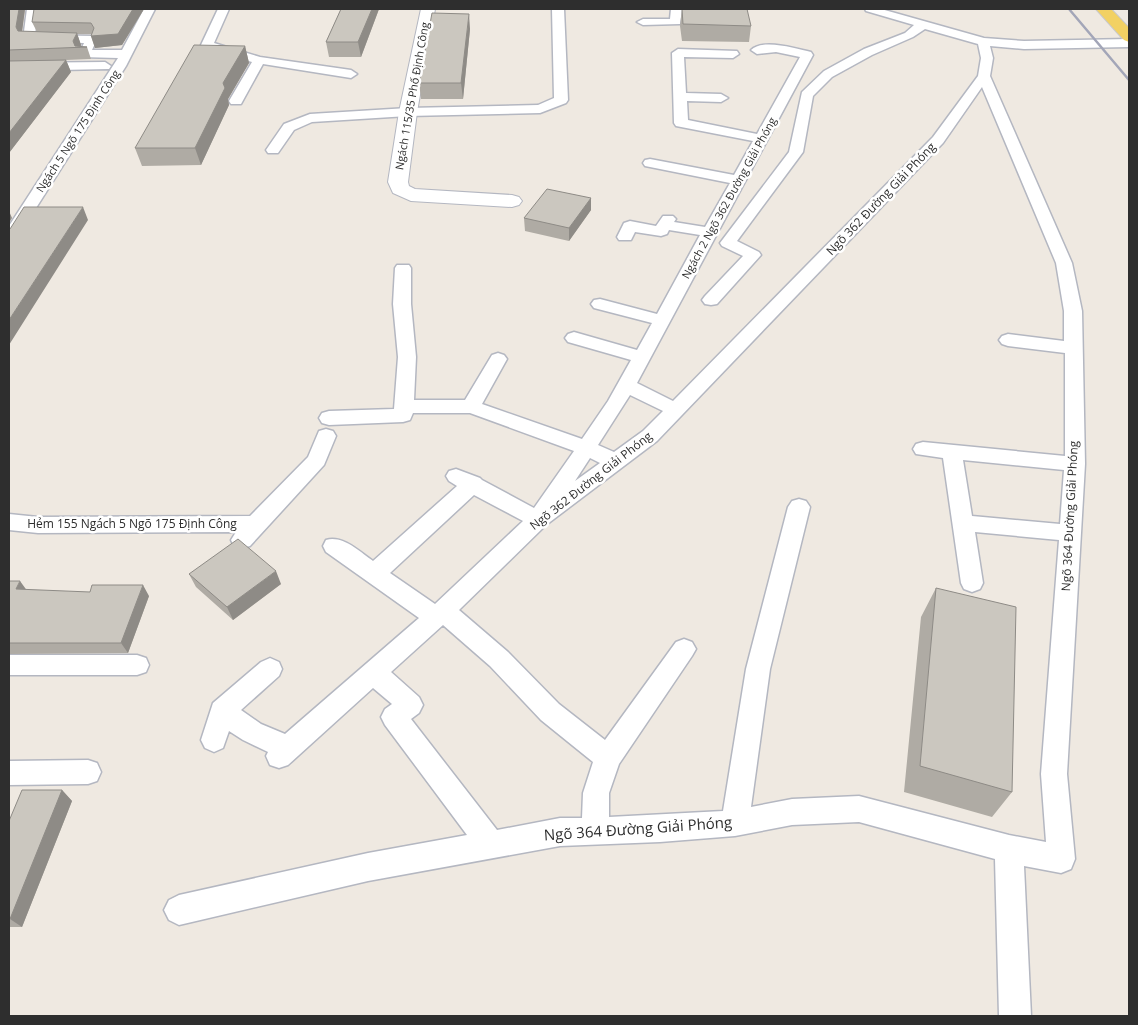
<svg xmlns="http://www.w3.org/2000/svg" width="1138" height="1025" viewBox="0 0 1138 1025" font-family="'Open Sans',sans-serif">
<rect width="100%" height="100%" fill="#efe9e1"/>
<g fill="none" stroke-linecap="round" stroke-linejoin="round">
<defs>
<path id="lane" d="M27,9H38L35,35L95,36L97,39L92,50H122L144,9H155L126,66L17,238L15,241L9,243V226L118,58L81,57L79,54L84,43L25,42L23,39Z
M218,9H229L214,43L260,57L351,70L357,74L351,78L263,64L241,104H231L229,101L252,62L203,48L201,45Z
M552,9H564L568,100L566,103L540,113L408,116L312,122L294,130L278,153H268L266,150L284,124L310,114L408,108L538,105L554,98Z
M671,9H682L680,24L643,25L637,22L643,19H670Z
M865,9H881L984,38L1024,41L1129,39V47L1024,49L990,46L993,58L990,76L1072,263L1082,311L1085,464L1067,774L1075,859L1071,869L1061,873L1024,866L1031,1016H999L995,859L859,822L792,825L735,836L660,842L560,846L368,881L179,925L169,920L164,910L169,900L179,895L368,853L467,835L385,725L381,717L385,709L392,704L373,688L288,765L279,768L270,765L266,756L268,752L243,740L229,731L223,748L214,752L205,748L201,740L213,703L261,662L270,658L279,662L282,669L279,676L241,710L261,724L285,734L419,618L326,552L323,546L326,540C343,535 360,552 373,561L457,486L449,481L446,476L449,471L456,469L480,478L482,480L534,508L574,451L470,413H413L410,420L403,422L329,425L322,423L319,418L322,413L329,411L394,409L398,357L393,304L395,268L397,265H409L411,268V304L416,357L414,400H465L492,355L498,353L504,355L507,359L482,404L582,439L608,401L631,360L568,342L565,338L568,334L574,332L637,350L652,323L594,308L591,304L594,300L600,299L657,314L700,235L669,230L667,234L661,236L635,232L631,240H619L617,237L624,223L630,221L656,226L663,216H673L676,219L674,222L705,227L730,183L645,166L643,163L645,160L650,159L734,175L753,141L676,126L674,123L672,53L678,49L737,51L739,54L733,58L684,57L686,93L721,94L728,98L721,102L687,101L688,120L757,134L800,57L776,52L757,54L751,50C763,38 797,49 811,52L813,55L637,383L673,401L933,137L978,76L981,58L978,44L925,29L913,37L872,55L832,77L813,96L803,152L737,241L759,252L761,255L717,304L711,305L705,304L702,300L705,296L743,256L722,246L720,243L789,152L802,92L824,71L864,49L905,33L914,25L866,11ZM982,87L1056,263L1064,311V341L1008,334L1002,336L999,340L1002,344L1008,346L1065,353V456L923,442L916,444L913,449L916,454L943,458L961,583L964,589L972,592L980,589L983,583L975,532L1059,540L1041,774L1046,842L1009,835L859,796L792,799L751,807L770,669L810,507L806,501L799,499L792,501L788,507L746,669L723,811L609,817V793L619,764L692,656L696,649L692,642L684,639L676,642L605,740L559,704L508,652L459,610L546,525L657,441L943,143ZM630,395L663,411L643,431L614,452L598,445ZM590,458L600,463L575,481ZM963,460L1064,470L1060,524L972,516ZM474,495L523,521L435,604L390,573ZM443,625L490,666L541,720L593,762L583,793L582,818H560L497,830L411,719L419,713L423,705L419,697L391,672Z
M105,62L111,66L109,69L9,71V63Z
M326,429L333,431L336,436L324,465L250,546L242,548L234,546L231,540L236,532L38,533L9,530V514L38,517L250,516L308,457L319,431Z
M9,655H137L146,658L149,665L146,672L137,675H9Z
M88,760L97,763L101,772L97,781L88,784L9,785V761Z"/>
<path id="street" d="M421,9H435L417,112L408,182L409,186L415,189L512,195L519,197L522,201L519,205L512,207L411,201L393,193L388,182L399,112Z"/>
<path id="primary" d="M1096,9H1111L1129,28V42L1124,40Z"/>
</defs>
<use href="#lane" stroke="#b4b7c1" stroke-width="3"/>
<use href="#street" stroke="#b4b7c1" stroke-width="2"/>
<use href="#primary" stroke="#c9c9c9" stroke-width="2"/>
<use href="#lane" fill="#fff" fill-rule="evenodd"/>
<use href="#street" fill="#fff" fill-rule="evenodd"/>
<use href="#primary" fill="#f2d163" fill-rule="evenodd"/>
<path stroke="#a3a6b8" stroke-width="2.5" d="M1069,9L1129,80"/>
</g>
<path fill="#afaba4" d="M9,9H25L22,31L37,32L32,22L144,9L122,45L95,48L91,36L92,34H77L81,45L80,47H87L91,59L66,60L71,72L9,153Z
M341,9H379L361,57H329L326,42Z
M682,9L751,26L749,42L682,41L680,26Z
M470,29L463,99H421L419,83Z
M245,46L249,63L228,99L229,105L201,165L142,166L135,148Z
M591,198V210L569,241L525,231L524,218Z
M189,574L281,584L233,620L196,587Z
M9,581L27,590L149,596L128,653L9,654Z
M936,588L1012,792L992,817L904,792L921,617Z
M62,790L72,801L22,927H9V821Z"/>
<path fill="#8e8b86" d="M19,9H25L21,39L16,27Z
M133,9H144L122,45L95,48L91,36Z
M372,9H379L361,57L358,42Z
M469,14L470,29L463,99L461,83Z
M77,33L81,45L80,48H75L73,41Z
M245,46L249,63L228,99L229,105L201,165L195,148L223,83Z
M66,60L71,72L9,153V133Z
M591,198V210L569,241V228Z
M83,207L88,220L9,345V320Z
M9,211L12,218L9,223Z
M276,571L281,584L233,620L227,607Z
M20,581L28,592L16,589Z
M143,585L149,596L128,653L121,643Z
M62,790L72,801L22,927L10,919Z"/>
<path fill="#cbc7bf" stroke="#8e8b86" d="M9,9H19L16,27L18,31L77,33L73,41L75,46L87,47L9,50Z
M34,9H133L118,34L91,36L94,28L91,23L32,22Z
M341,9H372L358,42H326Z
M682,9H747L751,26L683,24Z
M432,13L469,14L461,83H419Z
M194,45L245,46L223,83L225,88L195,148H135Z
M66,60L9,133V61Z
M547,189L591,198L569,228L524,218Z
M24,207H83L9,320V229H10Z
M238,539L276,571L227,607L189,574Z
M9,581H20L16,589L90,592L92,585H143L121,643H9Z
M936,588L1016,607L1012,792L920,766Z
M22,790H62L10,919L9,918V821Z"/>
<g text-anchor="middle" stroke-width="5" stroke-linejoin="round" paint-order="stroke">
<g font-size="11" fill="#2e2e2e" stroke="#fff">
<text transform="translate(412 96) rotate(-80)" y="4">Ngách 115/35 Phố Định Công</text>
<text transform="translate(78 131) rotate(-57)" y="4">Ngách 5 Ngõ 175 Định Công</text>
<text transform="translate(729 198) rotate(-61)" y="4">Ngách 2 Ngõ 362 Đường Giải Phóng</text>
</g>
<g font-size="12" fill="#2e2e2e" stroke="#fff">
<text transform="translate(881 199) rotate(-46)" y="4">Ngõ 362 Đường Giải Phóng</text>
<text transform="translate(591 481) rotate(-38)" y="4">Ngõ 362 Đường Giải Phóng</text>
<text transform="translate(1070 516) rotate(-87)" y="4">Ngõ 364 Đường Giải Phóng</text>
<text x="132" y="528">Hẻm 155 Ngách 5 Ngõ 175 Định Công</text>
</g>
<g font-size="15" fill="#2e2e2e" stroke="#fff">
<text transform="translate(638 829) rotate(-4)" y="5">Ngõ 364 Đường Giải Phóng</text>
</g>
</g>
<rect width="1138" height="1025" fill="none" stroke="#2e2e2e" stroke-width="20"/>
</svg>
